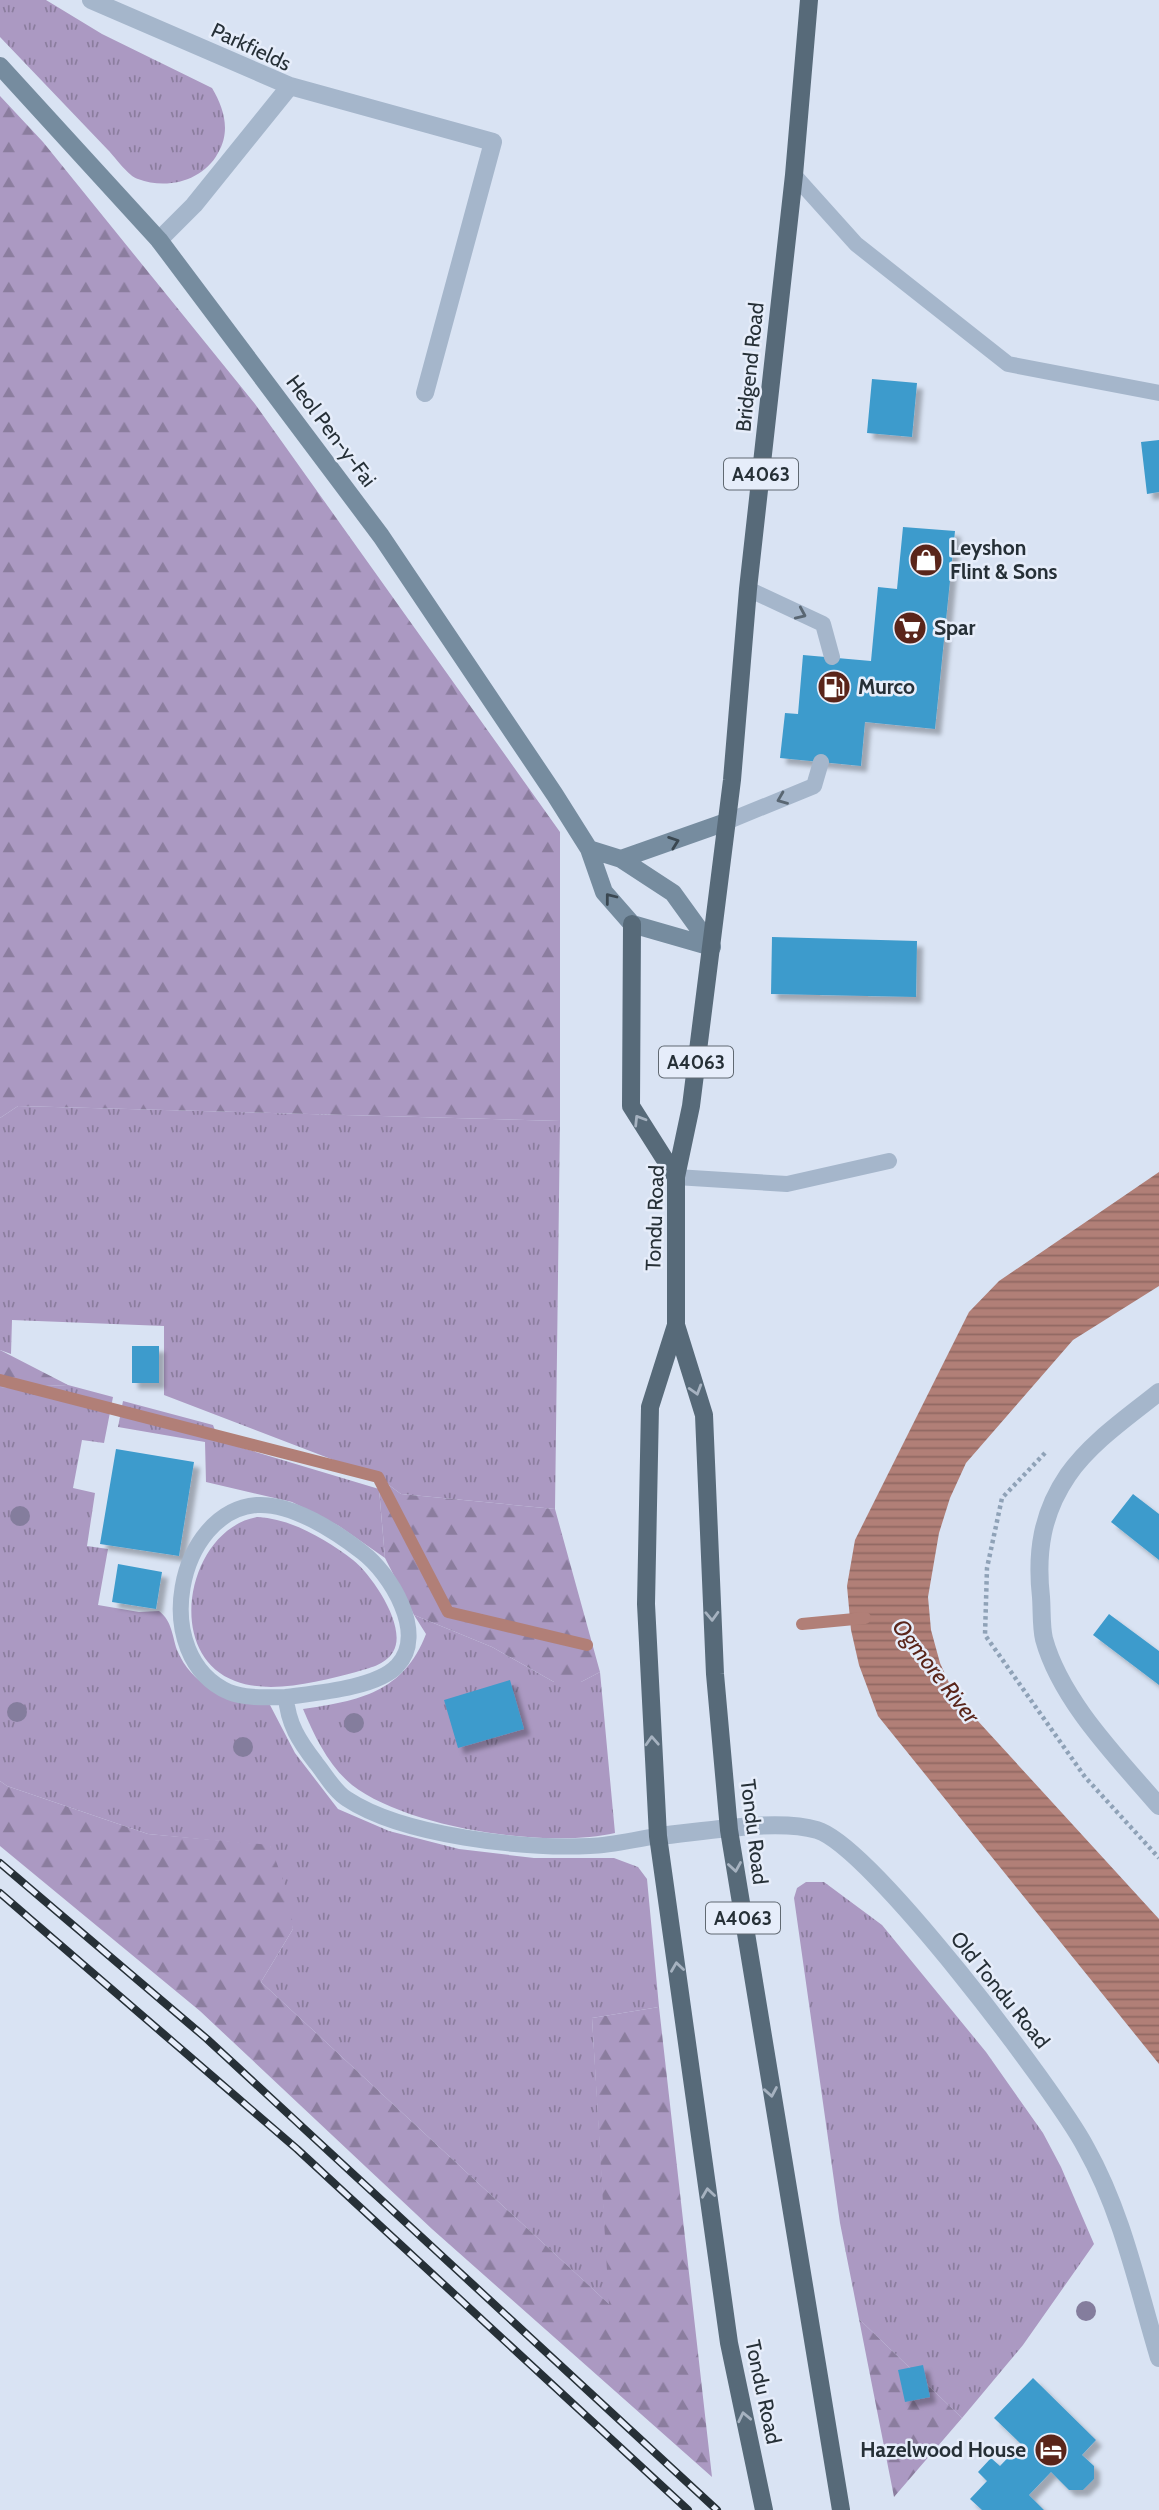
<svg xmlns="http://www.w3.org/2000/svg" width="1159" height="2510" viewBox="0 0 1159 2510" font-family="Cabin,sans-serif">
<defs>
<pattern id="grass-tufts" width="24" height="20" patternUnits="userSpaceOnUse" patternTransform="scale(1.75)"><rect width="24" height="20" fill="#ab99c2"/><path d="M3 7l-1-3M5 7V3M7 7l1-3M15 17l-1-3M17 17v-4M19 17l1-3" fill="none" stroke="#8b7d9e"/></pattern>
<pattern id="forest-firs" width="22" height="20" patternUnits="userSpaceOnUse" patternTransform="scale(1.75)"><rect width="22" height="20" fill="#ab99c2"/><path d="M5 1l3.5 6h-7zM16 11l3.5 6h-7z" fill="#8b7d9e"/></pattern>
<pattern id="water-rules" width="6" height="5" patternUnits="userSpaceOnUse" patternTransform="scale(1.75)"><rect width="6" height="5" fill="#b17f77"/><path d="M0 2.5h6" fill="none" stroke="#906862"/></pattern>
<filter id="shadow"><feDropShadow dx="6" dy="6" stdDeviation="2" flood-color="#0004"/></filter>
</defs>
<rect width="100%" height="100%" fill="#d9e3f3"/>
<path fill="url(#grass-tufts)" d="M0,0H46L102,34L212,88C224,108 231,131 218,153C203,181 167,190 138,179C128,176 116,158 108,150C72,112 36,75 0,37Z
M18,1106L560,1121L555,1509L401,1494L378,1477L164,1395V1326L12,1320L11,1354L0,1350V1118Z
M68,1385L113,1397L104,1443L82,1440L73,1488L95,1493L87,1546L108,1549L98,1605L139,1612L159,1611C172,1621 172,1635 177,1650C194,1690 231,1700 270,1705L295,1753L338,1809L389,1831L459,1849L534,1858H614L638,1867L647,1879L659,2007L592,2018L610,2305L261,1982L293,1929L270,1846L148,1834L7,1786L0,1781V1388Z
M123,1401L213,1425L219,1441L379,1489L385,1558L339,1526L292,1502L206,1482L205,1442L118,1427Z
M258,1517C292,1519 327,1540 353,1560C373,1576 408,1628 393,1652C385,1665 369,1668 356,1672C321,1681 271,1695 235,1681C162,1654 188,1528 258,1517Z
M414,1615L492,1647L554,1682H581L600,1672L615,1833C548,1849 407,1828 352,1785C328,1765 315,1737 303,1709C359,1701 404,1692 426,1634Z
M806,1882H824L882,1925L986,2052L1043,2133L1061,2167L1094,2244L1023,2345L962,2418L859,2319L840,2223L794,1898L797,1888Z"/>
<path fill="url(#forest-firs)" d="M0,96L43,142L255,404L560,832V1121L18,1106L0,1118Z
M0,1350L68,1385L0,1388Z
M378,1477L401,1494L555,1509L600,1672L581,1682H554L492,1647L414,1615L385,1558Z
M0,1781L7,1786L148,1834L270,1845L290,1899L293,1929L261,1982L609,2304L592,2018L659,2007L712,2477L432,2229L200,2011L0,1846Z
M859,2319L962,2418L894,2497Z"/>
<path fill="url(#water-rules)" d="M1159,1172V1286L1073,1340L966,1463L950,1498L939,1533L928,1597L931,1630L940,1663L955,1696L1159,1919V2064L878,1716L859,1665L851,1630L847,1586L855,1540L969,1312L999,1281Z"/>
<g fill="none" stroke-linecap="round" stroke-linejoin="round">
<path stroke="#b17f77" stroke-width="12" d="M0,1380L378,1477L448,1612L587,1645
M802,1624L865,1618"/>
</g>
<path fill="#3e9bcc" filter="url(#shadow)" d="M872,379L917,383L912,437L867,433Z
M1159,440V492L1147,494L1141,442Z
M903,527L955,531L935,729L865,722L861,766L780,758L785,713L798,714L803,655L871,661L878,587L897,589Z
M772,937L917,941L916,997L771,994Z
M132,1346H159V1383H132Z
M116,1449L194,1462L179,1556L100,1544Z
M1133,1494L1159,1514V1560L1111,1522Z
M118,1564L162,1572L156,1609L112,1602Z
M1109,1614L1159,1651V1685L1093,1635Z
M510,1680L524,1729L458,1748L444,1700Z
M923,2365L930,2397L905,2402L898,2370Z
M1033,2378L1096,2440L1082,2455L1094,2466V2479L1083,2490H1069L1051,2472L1029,2495L1044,2510H982L970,2499L987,2481L978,2472L991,2458L1000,2466L1021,2444L994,2418Z"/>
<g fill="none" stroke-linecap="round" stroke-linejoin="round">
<path stroke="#8fa2b7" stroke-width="4.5" stroke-dasharray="3.5 3.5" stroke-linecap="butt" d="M1045,1453L1002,1498L987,1568L985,1635L1085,1777L1159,1858"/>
<path stroke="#a5b6cb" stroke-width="16" d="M794,175L856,244L1008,364L1159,393
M748,589L823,624L832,657
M726,822L814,786L821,762
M676,1177L787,1184L889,1161
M286,1697C268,1697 247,1699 229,1692C148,1656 177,1511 257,1505C292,1503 335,1531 362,1552C390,1573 428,1634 397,1666C377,1688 315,1693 286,1697C288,1724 299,1741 316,1763C325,1774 335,1792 347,1799C403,1836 523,1849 590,1846C613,1845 636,1839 658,1836"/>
<path stroke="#a5b6cb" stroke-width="18" d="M91,0L290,86L194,205L159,240
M290,86L493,142L425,393
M1159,1392C1128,1417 1091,1442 1068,1475C1042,1513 1036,1552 1041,1597C1042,1610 1041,1626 1044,1639C1061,1701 1118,1758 1159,1806
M658,1836C702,1832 777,1818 817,1830C871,1846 1055,2090 1086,2148C1122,2212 1138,2288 1159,2358"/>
<path stroke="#768c9f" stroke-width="18" d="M0,66L159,240L381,536L555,795L589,849L604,892L632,924L712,947
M589,849L621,859L673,893L712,947
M621,859L726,822"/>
<path stroke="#576a79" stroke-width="18" d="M809,0L794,175L748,589L732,780L691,1106L676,1177V1325L704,1415L715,1674L729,1830L841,2510
M632,924L631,1106L676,1177
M676,1325L650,1407L646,1604L658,1836L729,2343L764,2510"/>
<defs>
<path id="rail" d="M0,1863L207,2039L717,2510
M0,1893L297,2149L688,2510"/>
</defs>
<use href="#rail" stroke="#263037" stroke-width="8"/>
<use href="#rail" stroke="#e6edfa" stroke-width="5" stroke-dasharray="16" stroke-linecap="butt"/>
</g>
<g fill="#847d9d">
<circle cx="20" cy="1516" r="10"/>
<circle cx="17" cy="1712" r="10"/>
<circle cx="354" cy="1723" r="10"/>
<circle cx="243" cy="1747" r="10"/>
<circle cx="1086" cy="2311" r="10"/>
</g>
<defs><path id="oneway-chevron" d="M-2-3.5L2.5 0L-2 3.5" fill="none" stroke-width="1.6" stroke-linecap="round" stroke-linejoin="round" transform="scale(1.75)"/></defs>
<g stroke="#596672">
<use href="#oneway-chevron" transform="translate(801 614) rotate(24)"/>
<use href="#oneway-chevron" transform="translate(782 799) rotate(158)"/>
</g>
<g stroke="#3a4751">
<use href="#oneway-chevron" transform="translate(674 842) rotate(-20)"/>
<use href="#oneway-chevron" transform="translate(610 898) rotate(-128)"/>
</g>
<g stroke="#a6b2c0">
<use href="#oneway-chevron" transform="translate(639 1120) rotate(-122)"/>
<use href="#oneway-chevron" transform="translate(696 1390) rotate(73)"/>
<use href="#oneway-chevron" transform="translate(712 1616) rotate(88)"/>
<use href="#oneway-chevron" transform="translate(652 1741) rotate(-93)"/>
<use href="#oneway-chevron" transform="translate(735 1867) rotate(81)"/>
<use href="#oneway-chevron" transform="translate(677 1967) rotate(-98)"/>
<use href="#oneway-chevron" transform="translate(771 2092) rotate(80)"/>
<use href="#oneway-chevron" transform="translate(708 2193) rotate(-98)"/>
<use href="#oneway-chevron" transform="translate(744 2417) rotate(-102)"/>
</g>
<defs>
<symbol id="shop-disc" viewBox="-11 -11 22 22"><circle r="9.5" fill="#5a251a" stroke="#e6edfa"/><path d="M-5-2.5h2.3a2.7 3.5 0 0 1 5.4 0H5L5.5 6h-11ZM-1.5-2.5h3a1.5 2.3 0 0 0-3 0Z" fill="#fff"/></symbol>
<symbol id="supermarket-disc" viewBox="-11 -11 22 22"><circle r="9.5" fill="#5a251a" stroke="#e6edfa"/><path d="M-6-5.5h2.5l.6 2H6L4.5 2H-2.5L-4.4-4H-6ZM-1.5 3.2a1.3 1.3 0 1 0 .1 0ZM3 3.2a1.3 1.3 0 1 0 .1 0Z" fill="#fff"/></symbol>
<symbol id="fuel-disc" viewBox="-11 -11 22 22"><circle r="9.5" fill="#5a251a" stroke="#e6edfa"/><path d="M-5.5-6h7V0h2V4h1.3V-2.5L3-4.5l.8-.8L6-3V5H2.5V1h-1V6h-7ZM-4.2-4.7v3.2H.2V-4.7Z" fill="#fff"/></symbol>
<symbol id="hotel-disc" viewBox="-11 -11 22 22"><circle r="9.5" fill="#5a251a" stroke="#e6edfa"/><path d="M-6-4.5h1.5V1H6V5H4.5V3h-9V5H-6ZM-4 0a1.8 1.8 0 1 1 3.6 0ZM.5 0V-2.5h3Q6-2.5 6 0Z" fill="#fff"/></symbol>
</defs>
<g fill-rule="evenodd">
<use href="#shop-disc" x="907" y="541" width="38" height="38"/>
<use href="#supermarket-disc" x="891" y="609" width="38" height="38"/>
<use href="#fuel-disc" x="815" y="668" width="38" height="38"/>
<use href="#hotel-disc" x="1032" y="2431" width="38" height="38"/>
</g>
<g text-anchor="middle" stroke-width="5" stroke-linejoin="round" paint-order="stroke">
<g fill="#e6edfa" stroke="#606972" stroke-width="2">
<rect x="724" y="458.5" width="74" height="31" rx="5"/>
<rect x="659" y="1046.5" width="74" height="31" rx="5"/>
<rect x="706" y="1902.5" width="74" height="31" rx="5"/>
</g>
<g font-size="19" font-weight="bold" fill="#263037">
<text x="761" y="481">A4063</text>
<text x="696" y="1069">A4063</text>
<text x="743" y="1925">A4063</text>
</g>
<g font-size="21" fill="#263037" stroke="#e6edfa">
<text transform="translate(251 47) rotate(25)" y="7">Parkfields</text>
<text transform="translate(750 367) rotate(-84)" y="7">Bridgend Road</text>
<text transform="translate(331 431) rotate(53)" y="7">Heol Pen-y-Fai</text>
<text transform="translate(655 1218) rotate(-88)" y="7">Tondu Road</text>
<text transform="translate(754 1832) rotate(83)" y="7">Tondu Road</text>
<text transform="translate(1000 1990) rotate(51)" y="7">Old Tondu Road</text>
<text transform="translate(763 2392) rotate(78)" y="7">Tondu Road</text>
</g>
<g font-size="21" font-weight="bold" fill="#263037" stroke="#e6edfa" text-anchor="start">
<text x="950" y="555">Leyshon<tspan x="950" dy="24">Flint &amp; Sons</tspan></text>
<text x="934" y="635">Spar</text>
<text x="858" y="694">Murco</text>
<text x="1026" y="2457" text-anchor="end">Hazelwood House</text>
</g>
<g font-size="23" font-style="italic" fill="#5a251a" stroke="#e6edfa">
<text transform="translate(936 1671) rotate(52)" y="8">Ogmore River</text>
</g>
</g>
</svg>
